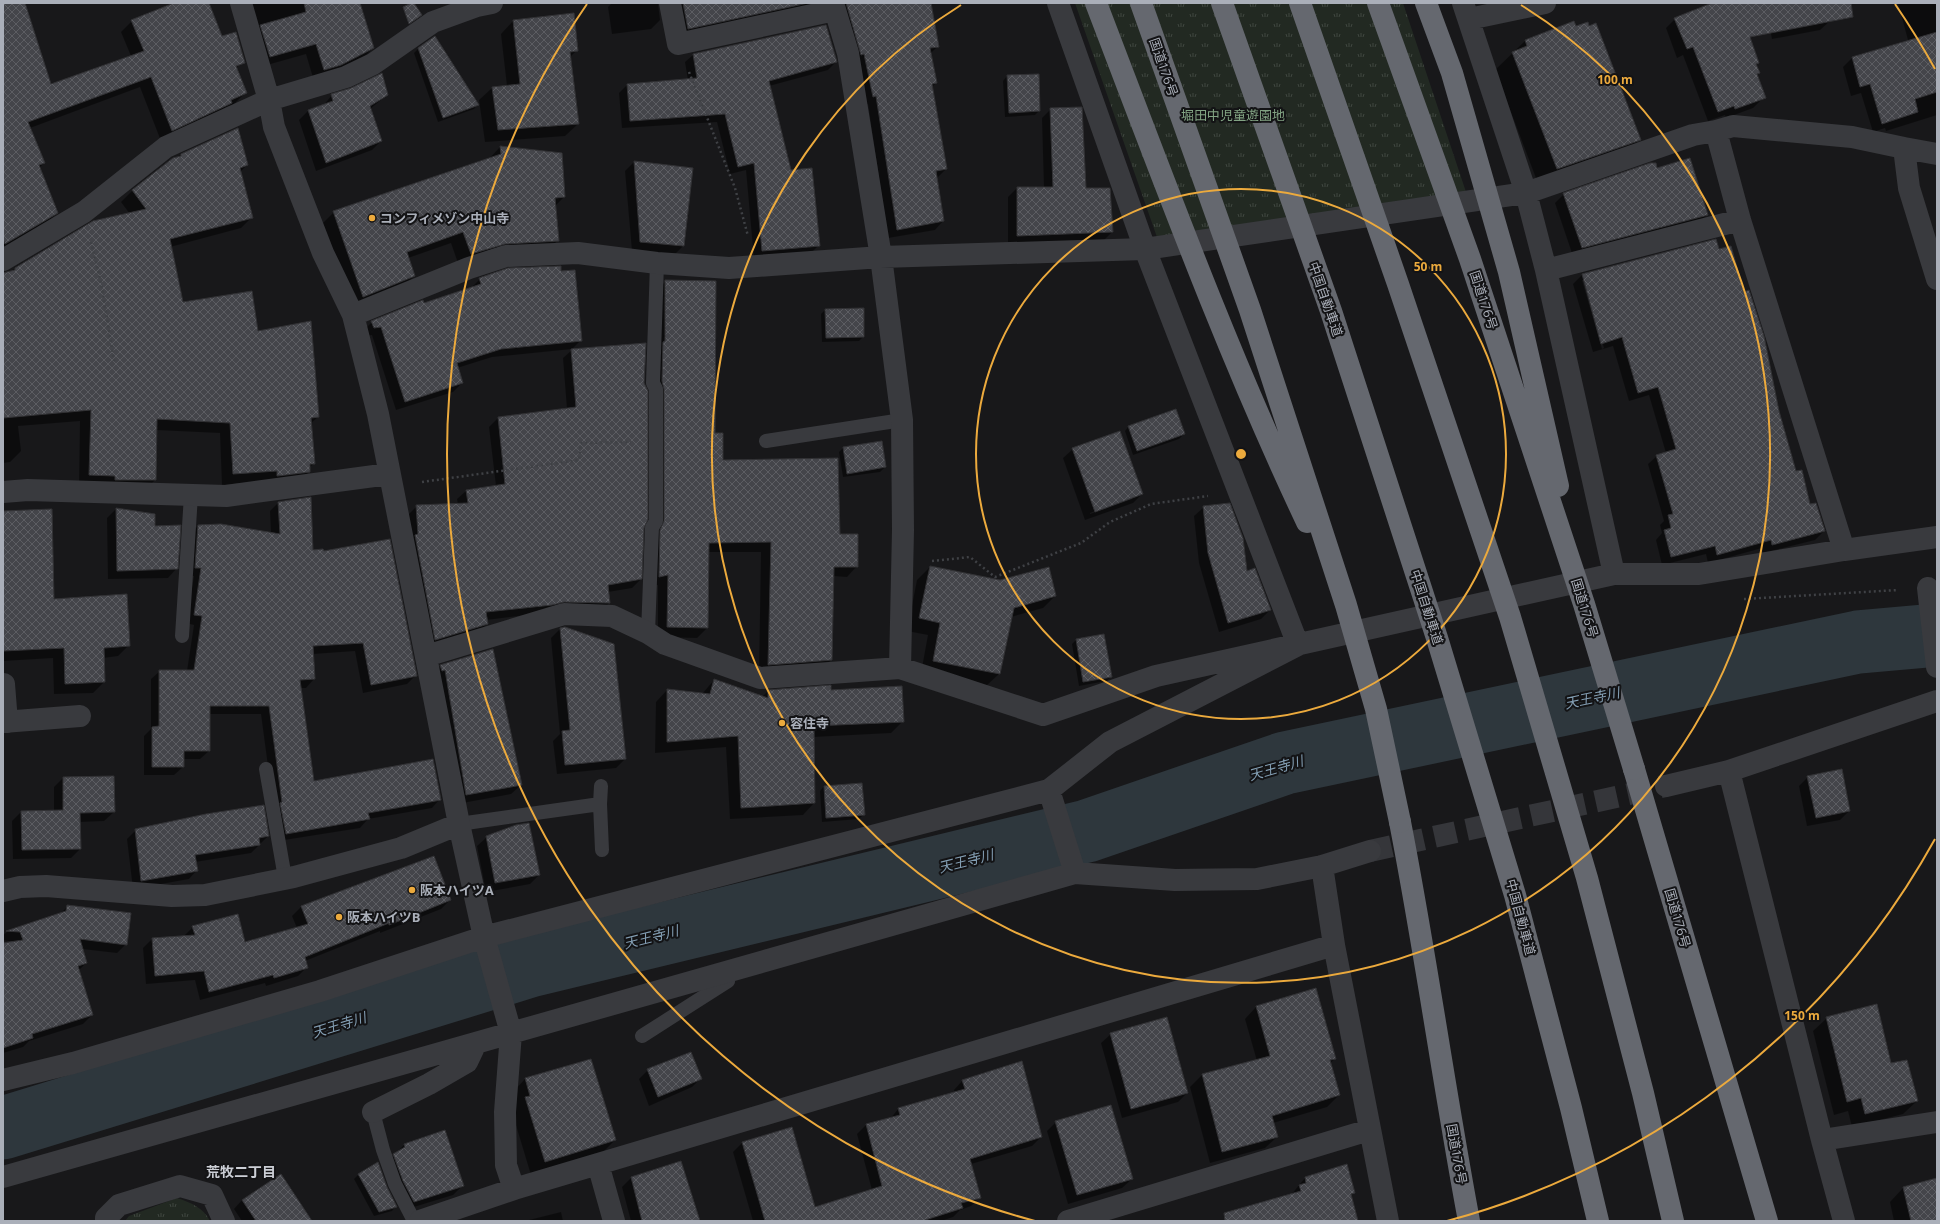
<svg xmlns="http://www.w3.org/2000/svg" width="1940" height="1224" viewBox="0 0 1940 1224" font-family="'Open Sans','Noto Sans JP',sans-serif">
<defs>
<pattern id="park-tufts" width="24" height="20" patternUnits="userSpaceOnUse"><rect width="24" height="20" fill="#222922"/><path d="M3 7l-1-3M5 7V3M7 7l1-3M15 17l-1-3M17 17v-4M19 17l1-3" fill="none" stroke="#3f4640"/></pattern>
<pattern id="building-cross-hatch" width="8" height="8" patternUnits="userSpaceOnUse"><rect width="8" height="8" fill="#44454a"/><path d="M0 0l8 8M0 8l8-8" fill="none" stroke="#5c5d62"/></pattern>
</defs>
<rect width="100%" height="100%" fill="#18181a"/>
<path fill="url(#park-tufts)" d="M1075,3H1403L1466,192L1158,240Z
M177,1198C191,1203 203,1207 210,1221H125L129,1216Z"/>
<path fill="#0007" fill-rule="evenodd" d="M3,3H24L50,85L131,56L121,32L132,21L177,3H208L244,94L233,105L226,107L220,114L161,141L140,87L30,128L44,163L39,168L57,213L46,224L3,249Z
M249,3H359L373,48L362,59L314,81L306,54L267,65Z
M612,3H658L660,20L651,29L612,34L608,7Z
M670,3H817L680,37Z
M833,3H930L938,46L930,54L936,83L932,87L946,169L937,178L943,221L935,230L888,238L868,104L864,105Z
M1715,3H1725L1762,99L1753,108L1726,118L1725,115L1708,121L1683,55L1677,58L1666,28L1675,19Z
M1765,3H1826L1830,21L1820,30L1772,39Z
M1898,3H1937V115L1886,131L1885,128L1873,132L1861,93L1851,96L1843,67L1852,58L1908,40Z
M513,21L577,50L570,57L578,124L565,136L485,142L479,100L492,88L507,86L501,34Z
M1525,41L1640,139L1623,157L1539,186L1495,70Z
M418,49L478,104L474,109L438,122L414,53Z
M693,55L836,62L828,70L769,86L790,171L819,245L811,253L754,259L746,170L730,174L717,122L622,128L619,93L627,85L688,80L685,62Z
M1007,76L1039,111L1035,115L1005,117L1003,81Z
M332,95H387L370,109L381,141L372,150L316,171L299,120L308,111L323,106Z
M1051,109L1085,189L1112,232L1103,241L1008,245V197L1017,188H1044L1042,118Z
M500,147L561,154L564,197L555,206L557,241L546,253L459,266L451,243L408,258L414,276L402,288L351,309L322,224L334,212L488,160Z
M181,155L247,165L240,172L252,217L241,228L170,247L183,303L257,332L318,417L310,424L314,463L309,468V472L298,483L266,481L222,485L220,433L156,430L155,480L144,491L79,486L80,421L18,426L21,451L10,462L3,463V273L9,272L94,222L130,214L121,202L132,191L173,159Z
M634,162L692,168L683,246L674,255L632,251L625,171Z
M1656,169L1707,215L1698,224L1573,256L1555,203L1564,194Z
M1715,240L1778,411L1796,473L1809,505L1824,531L1815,540L1763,553L1762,548L1708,563L1706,554L1662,565L1656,540L1662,533L1660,525L1664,521L1648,464L1657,456L1666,453L1649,395L1629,401L1613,346L1593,352L1573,284L1582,275ZM1582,280H1584L1604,348L1602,349Z
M480,279L581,340L572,349L492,357L457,368L462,383L453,392L396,410L372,335L365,336L363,331L372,322L471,288Z
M666,281L722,461L839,535L857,566L847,577L833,576L831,660L821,670L759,674L761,552H708L707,628L697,638L658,637V585L649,586L655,292Z
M825,310L863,337L859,341L822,342L821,314Z
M572,350L643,383L641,579L632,588L608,592L609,603L600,612L542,613L486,620L487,624L478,633L427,648L408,515L417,506L458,504L457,499L466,491L496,486L489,427L498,418L567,409L563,358Z
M1129,426L1184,434L1179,439L1133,455L1125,431Z
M843,448L885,467L880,472L843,477L839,452Z
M1073,449L1142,494L1133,503L1085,520L1063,458ZM1132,497V499L1090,514V513Z
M279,502L312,552L416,675L407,684L363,693L355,651L313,654L314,679L306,688H300L313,782L440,799L432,808L368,819L360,828L278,841L261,714H209V751L200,759H183V767L174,775H144V736L151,729V679L160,671H187L194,625L186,623L194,576H187L190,534L198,526L271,533L270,511Z
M1204,507L1270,610L1261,619L1219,632L1199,563L1194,516Z
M116,509L154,515V527L177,568L168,578L108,579L107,518Z
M3,512L53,600L129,645L118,656L103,658L104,682L93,693L54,694L53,658L3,661Z
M930,567L1055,596L1043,608L1011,617L999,674L986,686L921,673L928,635L907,631L917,580Z
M560,629L625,759L616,768L557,774L553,741L560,734L551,638Z
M1103,636L1111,677L1106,681L1079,686L1072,644L1076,640Z
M493,650L521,785L511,794L457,804L432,675L441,666Z
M714,680L762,697L768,691H830L903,721L891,733L813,737L814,803L803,815L730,819L726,747L655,753L656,702L667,690L702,694Z
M1808,777L1849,811L1840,820L1807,826L1799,786Z
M63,778L114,812L104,821L79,822L80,849L71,858L13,859L12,821L21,812L54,811V787Z
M824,786L864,814L859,819L822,822L820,791Z
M136,830L268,836L251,853L195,862L197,870L189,879L133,889L127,839Z
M487,837L539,875L530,884L486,892L477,846Z
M433,857L450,900L441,909L380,933V931L305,961L307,967L298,976L266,986L265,983L200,1000L195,980L146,984L143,948L152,939L184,936L193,927L244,943L297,928L292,916L301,907Z
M68,906L126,944L117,953L82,949L86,963L79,970L92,1015L83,1024L29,1041L23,1047L3,1053V951L15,942L3,940V935L7,932L59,915Z
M1315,990L1335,1059L1330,1063L1339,1095L1327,1107L1273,1123L1277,1137L1265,1148L1210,1163L1190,1087L1202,1075L1257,1061L1245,1019L1256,1007Z
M1827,1018L1917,1101L1903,1114L1852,1127L1848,1111L1834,1115L1813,1031Z
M1111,1034L1187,1093L1178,1102L1122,1118L1101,1043Z
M591,1060L615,1140L601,1154L531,1175L512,1112V1093L525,1079Z
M648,1070L701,1078L692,1087L649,1106L639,1079Z
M963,1080L1041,1137L1032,1146L971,1164L980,1197L971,1206L960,1210L953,1217L941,1221H753L733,1152L742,1143L791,1128L814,1207L824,1204L825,1205L872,1190L857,1134L866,1125L890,1119L899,1108L955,1093L954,1090Z
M1056,1122L1132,1179L1122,1188L1068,1204L1047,1131Z
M404,1145L462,1186L453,1195L404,1210L385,1164Z
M359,1174L386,1187L396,1206L392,1211L374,1216L354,1179Z
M631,1178L699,1221H631L622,1187Z
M1305,1178L1354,1192L1350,1196L1357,1221H1250L1291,1195Z
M1937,1179V1221H1894L1890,1202L1903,1188Z
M242,1200L311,1221H242L234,1209Z
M561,1212L563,1221H525Z"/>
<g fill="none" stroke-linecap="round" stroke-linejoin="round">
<path stroke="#2e373d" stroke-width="63" d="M3,1128L530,966L1087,831L1285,763L1858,642L1937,635"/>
</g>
<path fill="url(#building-cross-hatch)" stroke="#323235" d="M3,3H25L51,84L144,51L131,20L174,3H209L222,36L236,32L245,63L236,66L247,93L231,100L232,103L172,131L151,77L28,122L45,163L39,165L58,213L5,244L3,239Z
M304,3H360L374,48L341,65L324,70L316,44L270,57L260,25L306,12Z
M411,3H414L422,15L409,24L403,7Z
M683,3H808L688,29Z
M846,3H931L939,47L930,48L937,83L932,84L947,169L936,171L944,221L897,230L876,96L873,97L864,54L861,55Z
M1712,3H1851L1853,17L1750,37L1759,63L1756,64L1760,73L1757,74L1766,98L1735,109L1734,106L1718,112L1693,47L1687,49L1674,18Z
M574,13L578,51L570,52L579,124L498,130L492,87L520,84L513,20Z
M1574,21L1576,26L1588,22L1589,26L1596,23L1641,140L1557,169L1512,52L1527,46L1525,40Z
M826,25L837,62L769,81L791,170L812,168L820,246L762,251L754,163L738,167L725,114L630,121L627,84L697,78L693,54Z
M1937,32V92L1915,99L1918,112L1882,124L1870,84L1860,87L1852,57Z
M435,36L479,105L443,118L418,48Z
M382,73L388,95L370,106L382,141L326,163L308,110L333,101L331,94L351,88Z
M1039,74L1040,111L1009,113L1007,75Z
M1082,107L1086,188H1110L1113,232L1017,236V187H1053L1050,108Z
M238,128L248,165L240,168L253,218L170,239L183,302L252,291L258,331L311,321L319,417L311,418L315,464H310V472L277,476V471L233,474L230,423L157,419L156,480H115V476L89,475L91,410L3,418V273L15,270V268L93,221L146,209L132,190L173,158L181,156V154Z
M500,146L562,153L565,197L555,198L559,241L505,244L471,254L463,232L407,252L415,276L363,297L333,211L501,154Z
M1690,158L1708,215L1582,248L1563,193L1650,163H1656L1657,168Z
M634,161L693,168L684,246L640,242Z
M1716,239L1719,249L1731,246L1744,292L1749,290L1764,336L1779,411L1796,471L1802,470L1810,504L1816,503L1825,531L1772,545L1771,540L1717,555L1715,546L1671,557L1664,530L1671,528L1668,515L1673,514L1656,455L1676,449L1658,387L1638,393L1622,337L1601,344L1582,274Z
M561,266V271L575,270L582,341L501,349L457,363L463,383L405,402L381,327L374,328L371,321L423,300L424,303L481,284L479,278L508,268Z
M665,280L716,281L715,433H723V460L838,458L840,534H858V567H834L832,660L768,665L771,542L709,543L708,628L667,627L668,575L659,577L660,530L664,521V389L662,381L663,342L665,341Z
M864,308V337L826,338L825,309Z
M646,343L644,383L648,391V519L644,528L642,579L608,585L610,603L564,602L552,605L486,612L488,624L435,640L415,535L418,534L416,505L468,503L466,490L505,484L498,417L576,407L571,349Z
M1176,409L1185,434L1137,451L1128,426Z
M1120,431L1143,494L1095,512L1072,448Z
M882,441L886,467L847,474L843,447Z
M311,497L313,550L323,549L324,551L390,539L417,676L371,685L363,643L313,646L315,679L300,680L314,781L433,759L441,800L368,813L370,819L286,834L280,803L282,802L269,706H210V751H184V767H152V727L159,726V670H194L202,616L194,615L201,568H195L198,525L221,524L280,534L278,502Z
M1230,503L1243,538L1247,571L1255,568L1271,610L1228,623L1208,553L1203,506Z
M116,508L155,514V526L181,525L178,569L117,571Z
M52,509L54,599L127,594L130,646L104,648L105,682L65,684L64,648L3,651V511Z
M930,566L1000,580L1049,567L1056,596L1014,608L1000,674L933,661L940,623L919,618Z
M565,627L614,644L626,759L565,765L562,731L570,730L560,628Z
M1104,634L1112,677L1083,682L1076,639Z
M493,649L522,785L466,795L445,670L442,671L440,665Z
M714,679L768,698V690L831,685V690L902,686L904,722L814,726L815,803L741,808L738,736L667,742V689L710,694Z
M1842,769L1850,811L1816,818L1807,776Z
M114,776L115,812L80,813L81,849L22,850L21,811L63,810V777Z
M862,783L865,815L826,818L824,786Z
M264,805L269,836L259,838L260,845L195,855L198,871L141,881L135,829L206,814Z
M529,823L540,875L495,883L486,836L516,825Z
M434,856L451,900L389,925V923L305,957L308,968L274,978L273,975L209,992L204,971L155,976L152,938L195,935L192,926L238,914L245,942L308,924L301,906Z
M67,905L131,913L127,945L80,939L87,963L78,966L93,1015L32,1034L33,1038L3,1048V943L23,940L20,932L6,931L66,911Z
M1316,988L1336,1059L1330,1060L1340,1095L1272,1116L1278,1137L1222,1152L1202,1074L1270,1056L1256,1006Z
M1877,1004L1891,1063L1907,1060L1918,1101L1865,1114L1861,1098L1847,1102L1826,1017Z
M1167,1017L1188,1093L1131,1109L1110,1033Z
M691,1052L702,1079L658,1097L647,1069Z
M591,1059L616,1140L545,1162L525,1097L530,1096L525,1078Z
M1022,1061L1042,1137L970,1159L981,1198L961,1203L963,1208L922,1221H765L742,1142L792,1127L815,1207L882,1186L866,1124L900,1115L898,1108L965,1089L962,1080Z
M1111,1105L1133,1179L1077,1195L1055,1121Z
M445,1130L464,1186L414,1202L403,1181L393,1154L405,1147L404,1144Z
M681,1161L700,1221H642L631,1177Z
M378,1162L387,1187L397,1207L379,1212L358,1174Z
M1347,1164L1355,1193L1351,1194L1358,1221H1225L1224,1213L1301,1191L1299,1185L1306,1183L1305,1177Z
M281,1174L312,1221H256L242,1200Z
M1937,1178V1221H1911L1903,1187Z"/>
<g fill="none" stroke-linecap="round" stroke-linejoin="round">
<path stroke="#35363a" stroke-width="22" stroke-dasharray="22 11" stroke-linecap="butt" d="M1370,851L1666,786"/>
<path stroke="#3f4145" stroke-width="2.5" stroke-dasharray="2 3" stroke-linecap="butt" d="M689,72L735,188L748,236
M91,242L101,283L114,361
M422,482L579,460L581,443L631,442
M932,561L970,557L995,577L1081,543L1110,522L1151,504L1208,496
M1744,599L1898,590"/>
<path stroke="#393a3e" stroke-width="14" d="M766,441L902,420
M648,633L652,528L656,521V389L653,383L657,263
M182,636L191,495
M266,769L285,878
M600,804L601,786
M459,824L600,804L602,850
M642,1036L728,981L726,972
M373,1112L383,1150L395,1184L414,1221"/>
<path stroke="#393a3e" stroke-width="22" d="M241,3L269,100L274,127L323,253L353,315L378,414L459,824L484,937L511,1033L505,1112L506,1165L514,1189
M670,3L678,44L835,10
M833,3L848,53L881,257L902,420L903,530L900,668
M1463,3L1526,193L1693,135L1716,131L1733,126L1852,137L1904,148L1909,188L1937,279
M1469,19L1545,3
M1716,131L1740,220L1844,550L1937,537
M1904,148L1937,154
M3,260L84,212L166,147L269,100L346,77L373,64L433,22L477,6L492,3
M1546,270L1740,220
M353,315L469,268L506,256L578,253L657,263L729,268L881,257L1145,249L1526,193L1546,270L1614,574H1699L1844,550
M3,492L28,490L226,496L389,474
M1928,588L1937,667
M426,656L564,614L612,616L648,633L665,644L760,678L900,668L1043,715L1156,676L1614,574
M4,684L7,722
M3,722L80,716
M1729,771L1822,1140
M1666,786L1729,771L1937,701
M1049,790L1075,873
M1322,866L1334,945L1388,1221
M3,891L20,887L46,886L172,896L205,895L294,877L401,848L459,824
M3,1080L73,1063L320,991L484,937L1049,790L1110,742L1298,645L1145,249L1058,3
M373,1112L429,1084L467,1062L476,1043
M598,1164L1334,945
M3,1177L1075,873L1175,880L1257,879L1322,866L1370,851
M106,1221V1218L119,1205L180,1186L212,1195L224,1221
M420,1221L514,1189L598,1164L614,1221
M1068,1221L1369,1130
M1844,1221L1822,1140L1937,1122"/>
<path stroke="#65686f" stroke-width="22" d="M1634,769L1767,1221
M1400,822C1426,955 1444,1088 1469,1221"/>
<path stroke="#65686f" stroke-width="22" d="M1096,3C1163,178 1227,353 1307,522
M1141,3L1250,310L1346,605L1376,709L1400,822
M1222,3L1331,311L1437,638L1515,895L1571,1108L1598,1221
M1300,3L1398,284L1510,617L1587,878L1643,1093L1673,1221
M1378,3L1470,259L1584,604L1634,769
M1426,3L1452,73L1509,272L1558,486"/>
</g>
<g fill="none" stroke="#ecaa3d" stroke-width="2">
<circle cx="1241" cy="454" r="265"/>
<path d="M1521 5A529 529 0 1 1 961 5"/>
<path d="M1935 839A794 794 0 0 1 1447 1221M1035 1221A794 794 0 0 1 587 4M1895 4A794 794 0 0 1 1935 69"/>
</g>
<g fill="#ecaa3d" stroke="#131315" stroke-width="1.5">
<circle cx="372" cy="218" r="4"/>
<circle cx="782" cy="723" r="4"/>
<circle cx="412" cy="890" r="4"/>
<circle cx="339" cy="917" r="4"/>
</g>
<g text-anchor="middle" stroke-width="4" stroke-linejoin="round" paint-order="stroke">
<g font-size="13" fill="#aaafb9" stroke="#131315">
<text transform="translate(1164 67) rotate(71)" y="5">国道176号</text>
<text transform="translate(1326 299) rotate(71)" y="5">中国自動車道</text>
<text transform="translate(1484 300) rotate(72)" y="5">国道176号</text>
<text transform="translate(1427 607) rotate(72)" y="5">中国自動車道</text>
<text transform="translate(1585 608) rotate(73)" y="5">国道176号</text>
<text transform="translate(1521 917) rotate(75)" y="5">中国自動車道</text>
<text transform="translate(1678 918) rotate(74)" y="5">国道176号</text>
<text transform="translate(1457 1154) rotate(80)" y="5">国道176号</text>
</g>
<g font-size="13" fill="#82a383" stroke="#131315">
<text x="1233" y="120">堀田中児童遊園地</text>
</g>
<g font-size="13" font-weight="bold" fill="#aaafb9" stroke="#131315" text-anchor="start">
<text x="380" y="223">コンフィメゾン中山寺</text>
<text x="790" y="728">容住寺</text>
<text x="420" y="895">阪本ハイツA</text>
<text x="347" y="922">阪本ハイツB</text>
</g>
<g font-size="14" font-style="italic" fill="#839eb3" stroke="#131315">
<text transform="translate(1592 698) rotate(-12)" y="5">天王寺川</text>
<text transform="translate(1276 768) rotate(-16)" y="5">天王寺川</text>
<text transform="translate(966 861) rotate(-14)" y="5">天王寺川</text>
<text transform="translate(651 937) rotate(-14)" y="5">天王寺川</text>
<text transform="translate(339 1025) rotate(-17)" y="5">天王寺川</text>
</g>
<g font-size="14" font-weight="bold" fill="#cbced5" stroke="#131315">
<text x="241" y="1177">荒牧二丁目</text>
</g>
</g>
<circle cx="1241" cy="454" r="6" fill="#ecaa3d" stroke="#131315" stroke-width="2"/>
<g font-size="12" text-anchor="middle" font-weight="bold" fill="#ecaa3d" stroke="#131315" stroke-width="4" stroke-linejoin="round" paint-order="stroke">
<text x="1615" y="84">100 m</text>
<text x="1428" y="271">50 m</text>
<text x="1802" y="1020">150 m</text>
</g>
<rect width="1940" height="1224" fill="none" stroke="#aaafb9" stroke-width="8"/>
</svg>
